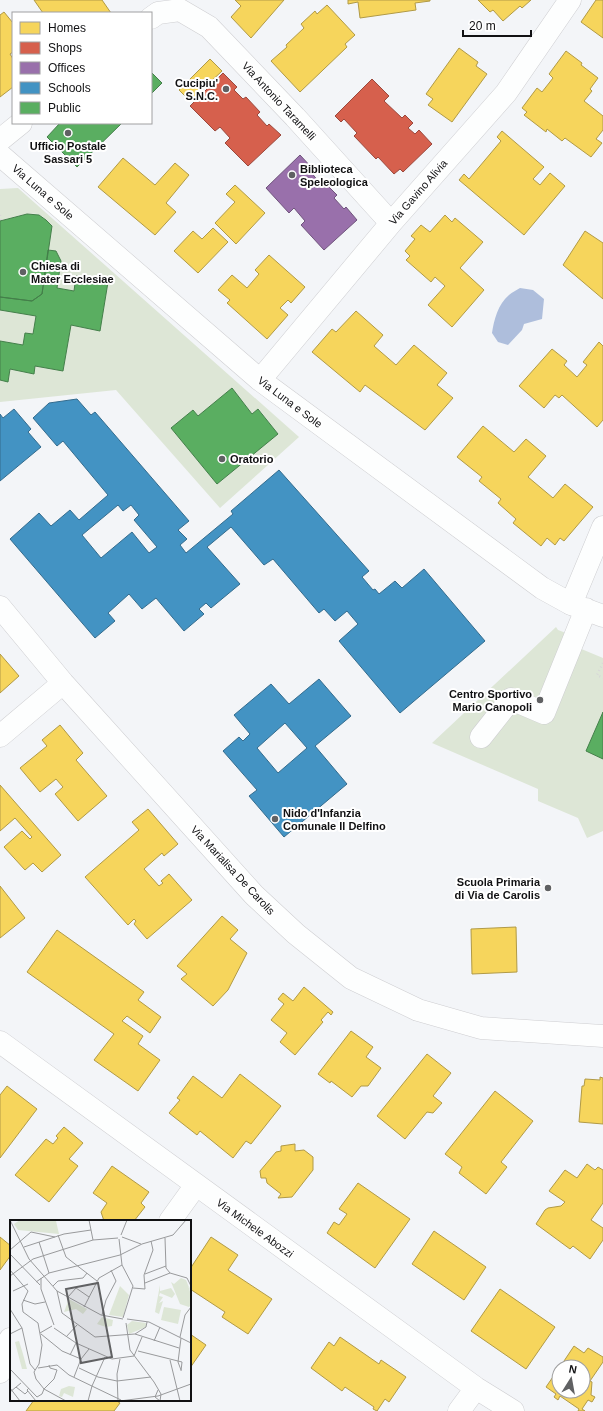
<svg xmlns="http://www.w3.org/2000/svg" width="603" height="1411" viewBox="0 0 603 1411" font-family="Helvetica,sans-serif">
<rect width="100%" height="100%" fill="#f3f5f8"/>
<path fill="#dde6d6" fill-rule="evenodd" d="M18,188L299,437L220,508L116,390L0,402V380L8,382L10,369L34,374L35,366L63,371L71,325L100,331L108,282L76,276L74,291L57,288L61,261L56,251L48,250L52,226C48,222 45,218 40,215C30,211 10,218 0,221V189ZM232,388L252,414L259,409L278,434L217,484L171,428L193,410L198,416Z
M0,310L36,316L33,334L23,345L0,341Z
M556,627L558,630L582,639L579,648L603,658V831L587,838L578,818L538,801V789L432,743Z"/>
<path fill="#aebedc" d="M520,288L533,290L544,299L542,319L524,324L522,330L508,345L498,342L492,333C494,320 498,304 509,295C512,292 517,290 520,288Z"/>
<path fill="#f6d55c" stroke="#b19a46" d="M34,0H102L111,13H43Z
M235,0H284L251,38L231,17L241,6Z
M348,0H430V1L415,3L416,10L360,18L358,2L348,4Z
M478,0H531L522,8L520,6L503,21L493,10L490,12Z
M596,0H603V38L581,22Z
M327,5L355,35L345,44L347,47L300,92L271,61L287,47L286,45L304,28L301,24L315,11L317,14Z
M4,12L13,23V52L10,54L13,59V87L0,97V15Z
M459,48L478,62L476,66L487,74L452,122L428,105L433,99L426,94Z
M566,51L582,63L581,65L598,78L590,89L592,91L584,101L603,116V130L596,139L602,143L591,157L565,138L562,141L547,129L546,132L524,115L527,112L522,108L537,88L542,92L553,78L549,74Z
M210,59L222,71L190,101L179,90Z
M502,131L544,167L533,179L540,185L550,173L565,186L524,235L459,180L464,174L469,179L501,141L497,137Z
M123,158L155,185L175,163L189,175L166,203L176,212L155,235L98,187Z
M235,185L265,213L236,244L215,223L235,202L226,194Z
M445,215L452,222L455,218L483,242L460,268L484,290L452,327L428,305L445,286L435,277L431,282L406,260L410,256L405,251L415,239L411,236L421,225L430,232Z
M213,228L228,242L198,273L174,251L193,231L202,239Z
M585,231L603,243V299L563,265Z
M269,255L305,287L291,303L288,300L280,308L288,315L267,339L227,303L230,300L218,290L232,275L247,288L259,274L255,270Z
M356,311L383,335L374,346L396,365L414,345L447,373L437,385L453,398L425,430L365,385L360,392L312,352L332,329L336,332Z
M599,342L603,346V420L597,427L562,395L559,398L555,395L544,408L519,386L552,349L567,361L564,365L577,377L587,365L583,362Z
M483,426L514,452L526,439L546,456L528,477L553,498L565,484L593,507L564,541L560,538L555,545L547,538L541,546L513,523L516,519L498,503L501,499L479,481L482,477L457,457Z
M0,654L19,676L0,693Z
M60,725L83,753L76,760L107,796L78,821L55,794L63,787L56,779L40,792L20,768L47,746L42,740Z
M0,785L61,855L42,872L33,863L25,870L4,847L22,831L30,839L32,837L15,818L0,831Z
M148,809L178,844L164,856L162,853L144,869L159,886L163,883L161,881L169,874L192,900L147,939L134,924L136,921L134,919L128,925L85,877L139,830L132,822Z
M0,886L25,918L0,938Z
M222,916L238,930L230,939L247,953L228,990L213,1006L181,979L187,974L177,966Z
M516,927L517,972L472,974L471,929Z
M57,930L144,992L138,1000L161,1017L150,1033L127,1016L122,1021L143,1036L138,1044L160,1060L138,1091L94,1060L114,1034L27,972Z
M304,987L333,1012L331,1015L328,1012L321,1020L323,1022L295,1055L280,1042L287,1033L271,1020L284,1004L278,999L283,993L293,1001Z
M351,1031L373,1047L366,1057L381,1068L368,1086H361L352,1097L331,1081L330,1083L318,1074Z
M427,1054L451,1073L433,1096L442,1103L433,1113L427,1112L405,1139L377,1116Z
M240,1074L281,1106L251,1144L246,1141L233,1158L200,1131L197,1135L169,1113L180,1100L177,1098L193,1076L222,1098Z
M600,1077L603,1078V1124L579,1122L582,1086H584L585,1079L600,1080Z
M7,1086L37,1109L0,1158V1095Z
M495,1091L533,1121L501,1162L507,1167L486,1194L459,1173L462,1167L445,1154Z
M64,1127L83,1143L69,1159L78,1166L49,1202L15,1175L46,1139L53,1144L58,1138L56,1136Z
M295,1144V1151L304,1150L313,1157V1170L292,1197L278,1198L281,1194L267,1183L266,1178H261L260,1171L276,1152L281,1151V1146Z
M587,1164L595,1170L598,1167L603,1170V1203L591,1220L603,1228V1240L590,1259L573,1246L570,1249L536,1224L545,1210L548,1208L561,1206L565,1202L549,1191L565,1170L577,1178Z
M112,1166L149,1192L141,1203L145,1207L134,1221H104L101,1212L107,1203L93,1193Z
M358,1183L410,1219L375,1268L327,1233L334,1222L339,1225L347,1214L339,1209Z
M434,1231L486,1267L464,1300L412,1264Z
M0,1237L11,1246V1255L0,1270Z
M211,1237L238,1255L228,1270L272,1299L248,1334L222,1317L225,1312L190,1289V1269Z
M500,1289L555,1327L526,1369L471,1331Z
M190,1334L206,1345L190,1368Z
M340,1337L379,1364L381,1360L406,1377L389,1402L385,1399L377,1411L373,1409L374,1407L345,1387L342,1391L311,1368L329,1342L334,1346Z
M574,1346L584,1353L588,1348L603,1357V1362L590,1381L592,1382L591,1395L595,1397L592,1402L588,1400L582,1409L585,1411H578L579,1409L560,1396L558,1400L554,1397L556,1394L546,1387L559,1368V1391H583V1367H560Z
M34,1400H115L120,1403L114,1411H26Z"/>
<path fill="#d6604d" stroke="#9b483c" d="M223,73L237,87L234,90L243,99L246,97L260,112L257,115L267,126L269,124L281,135L248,166L225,143L230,138L220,127L215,131L190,106Z
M372,79L389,96L384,101L402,118L405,115L413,123L408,128L415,134L419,130L432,144L403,172L400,169L394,174L378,157L376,159L354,136L357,133L344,119L341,122L335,116Z"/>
<path fill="#9970ab" stroke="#70547d" d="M300,155L313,169L310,171L319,182L322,180L337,195L334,198L344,209L346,207L357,220L324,250L301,225L305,221L294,208L289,213L266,188Z"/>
<path fill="#4393c3" stroke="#346c8e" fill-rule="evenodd" d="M77,399L91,415L95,412L189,521L178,530L187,539L180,545L186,553L233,514L231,511L279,470L369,571L362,577L373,590L375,589L379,594L395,581L402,588L424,569L485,641L400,713L339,641L358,624L347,611L335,621L324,609L319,613L273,559L264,565L231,527L207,547L240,584L211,608L206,603L199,609L204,614L184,631L156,598L142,609L129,594L108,613L115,621L95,638L10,539L39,513L51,526L70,510L79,520L108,495L63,441L57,446L33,418L49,403ZM118,505L123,511L131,505L139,515L134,520L157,547L149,553L132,532L101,558L82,535Z
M14,409L31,429L28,432L41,447L0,481V414L3,418Z
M319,679L351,716L315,746L347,784L284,837L249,796L257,790L223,751L239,737L243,741L250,734L234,715L271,684L289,704ZM285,723L307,748L278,773L257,748Z"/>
<path fill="#5aae61" stroke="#447f4a" d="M151,72L162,83L151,94Z
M60,123H122L77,167L47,137Z
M27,214L39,215L46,220L52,226L42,294L32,301L0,297V221Z
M48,250L56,251L61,261L57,288L74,291L76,276L108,282L100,331L71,325L63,371L35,366L34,374L10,369L8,382L0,380V341L23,345L25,333L33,334L36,316L0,310V297L32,301L42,294Z
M232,388L252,414L258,409L278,434L217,484L171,428L193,410L198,416Z
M603,712V759L586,751Z"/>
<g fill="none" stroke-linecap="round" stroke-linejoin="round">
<defs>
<path id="minor" d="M151,18L158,13L180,10L209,27L295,117L391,223
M0,140L21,123
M0,155L260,380L542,588L571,604L603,616
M260,380L391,223L506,93L570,0
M571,604L603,527
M0,607L63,683L254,895L296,934L351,978L418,1010L481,1028L603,1036
M0,736L63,683
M481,737L511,699L544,713L586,609
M0,1042L476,1388L513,1411
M170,1221L196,1185
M0,1372L10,1339
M459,1411L476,1388"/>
</defs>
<use href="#minor" stroke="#ceced1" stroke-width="23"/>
<path stroke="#d7d7d8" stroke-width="2.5" stroke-dasharray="1 3" stroke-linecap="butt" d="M0,215L1,220
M603,663L597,675L603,678"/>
<use href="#minor" stroke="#fdfefe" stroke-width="22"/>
</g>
<g fill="#606163" stroke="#fff" stroke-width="1.5">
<circle cx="226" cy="89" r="4"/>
<circle cx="68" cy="133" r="4"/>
<circle cx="292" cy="175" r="4"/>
<circle cx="23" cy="272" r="4"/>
<circle cx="222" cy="459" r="4"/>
<circle cx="540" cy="700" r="4"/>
<circle cx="275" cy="819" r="4"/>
<circle cx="548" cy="888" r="4"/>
</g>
<g text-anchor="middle" stroke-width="4" stroke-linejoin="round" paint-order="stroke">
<g font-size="11" font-weight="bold" fill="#111113" stroke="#fff" text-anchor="start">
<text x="218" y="87" text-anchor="end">Cucipiu'<tspan x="218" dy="13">S.N.C.</tspan></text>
<text x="68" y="150" text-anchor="middle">Ufficio Postale<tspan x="68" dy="13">Sassari 5</tspan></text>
<text x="300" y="173">Biblioteca<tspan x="300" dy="13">Speleologica</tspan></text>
<text x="31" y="270">Chiesa di<tspan x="31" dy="13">Mater Ecclesiae</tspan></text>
<text x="230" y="463">Oratorio</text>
<text x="532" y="698" text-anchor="end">Centro Sportivo<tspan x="532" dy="13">Mario Canopoli</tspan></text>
<text x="283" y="817">Nido d'Infanzia<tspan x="283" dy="13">Comunale Il Delfino</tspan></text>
<text x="540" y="886" text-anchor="end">Scuola Primaria<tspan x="540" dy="13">di Via de Carolis</tspan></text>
</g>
<g font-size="11" fill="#111113" stroke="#fff">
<text transform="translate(279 101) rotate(47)" y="4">Via Antonio Taramelli</text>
<text transform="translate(43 192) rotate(41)" y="4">Via Luna e Sole</text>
<text transform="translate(418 192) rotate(-49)" y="4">Via Gavino Alivia</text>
<text transform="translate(290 402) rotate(37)" y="4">Via Luna e Sole</text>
<text transform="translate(233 870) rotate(47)" y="4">Via Marialisa De Carolis</text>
<text transform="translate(255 1228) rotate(36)" y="4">Via Michele Abozzi</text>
</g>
</g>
<g transform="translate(10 1220)">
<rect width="181" height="181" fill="#f3f5f8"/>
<path d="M10,0H51L46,1L49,14L8,10L4,4ZM171,58L176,60L181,71V73L177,62L181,75V85L179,87L170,84L161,62L164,64ZM150,65V71L161,68L165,74L162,78L150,73L149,76L153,77L149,83L153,81L149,94L145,92ZM110,66L119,75L113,97L99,95ZM59,79L77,89L73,94L66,89L54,92ZM154,87L171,90L168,104L151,100ZM92,97L103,100L102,106L96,107L87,104ZM122,101L136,103V107L119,114L117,105ZM9,121L13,134L17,149H12L5,122ZM59,166L65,167L63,177L54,173L52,177L49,176L51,169Z" fill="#dde6d6"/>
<path fill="none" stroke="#999a9c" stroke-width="1" d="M0,0L19,39L47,71L91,95L113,99M79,0L83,20M48,15L56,37L87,61M111,15L117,0M112,17L131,24M155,18L156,48L160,53M109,19L112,45L123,66L113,98M29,22L39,53M14,27L54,14L81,10M0,30L21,12L45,17M0,34L30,65M0,50L18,71L12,84L13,92L28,103L32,125L29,144L24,152L26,159L34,169L32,174L27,177L0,149M160,53L177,58L181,66M135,54L156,46M0,56L23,39L83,20L108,18M31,58V69L44,105M26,62L39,53L110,35L132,24L163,15L176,0M135,63L160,53M43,66L48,61L73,58L77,53M123,68L135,69L134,55L143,30L141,21M3,71L18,64M47,71L52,93L85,117L125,114L136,107L137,102M58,77L66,68L79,77M13,80L25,84L35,82M74,87L89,58L112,45M0,89L12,108L20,144L25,150M92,95L96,80L106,61L101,50M117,99L139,102L181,123M116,103L120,130L144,162L151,174L150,181M44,108L66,123L102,139L124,136L132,117M30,113L42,106M0,114L12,108M31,114L52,131L71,139M125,114L169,128M56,117L67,105M170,117L175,95L181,87M144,121L150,107M128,131L172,142L171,151M60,135L66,123M71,139L79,129M160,140L170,181M39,145L40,148L47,150L44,159L34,169L56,181M28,148L47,145L59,155L111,180M69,148L88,157L107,161L141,157M171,150L168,142L171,118M64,157L71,139M6,167L15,174L18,171M0,168L10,181M19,168L17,170L26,181M148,170L145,177L150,181M0,172L11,163M78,181L82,166L95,137M108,181L107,154L110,139M110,181L148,176L181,164"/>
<path fill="#606163" fill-opacity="0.15" stroke="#606163" stroke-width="2" d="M88,63L102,137L71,143L56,69Z"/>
<rect width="181" height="181" fill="none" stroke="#111113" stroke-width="2"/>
</g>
<rect x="12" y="12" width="140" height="112" fill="#ffffff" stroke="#a0a0a1"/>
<rect x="20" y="22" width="20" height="12" fill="#f6d55c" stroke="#a0a0a1"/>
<text x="48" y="32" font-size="12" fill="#111113">Homes</text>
<rect x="20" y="42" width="20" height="12" fill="#d6604d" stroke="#a0a0a1"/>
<text x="48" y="52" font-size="12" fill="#111113">Shops</text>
<rect x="20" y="62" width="20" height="12" fill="#9970ab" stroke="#a0a0a1"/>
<text x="48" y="72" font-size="12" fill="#111113">Offices</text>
<rect x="20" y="82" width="20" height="12" fill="#4393c3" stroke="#a0a0a1"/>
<text x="48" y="92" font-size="12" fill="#111113">Schools</text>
<rect x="20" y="102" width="20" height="12" fill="#5aae61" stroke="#a0a0a1"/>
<text x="48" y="112" font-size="12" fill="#111113">Public</text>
<g transform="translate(571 1379) rotate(11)"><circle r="19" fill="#ffffff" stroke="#a0a0a1"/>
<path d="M0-3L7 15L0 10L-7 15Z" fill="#606163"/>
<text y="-6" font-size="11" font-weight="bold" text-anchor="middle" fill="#111113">N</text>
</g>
<path d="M463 30v6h68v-6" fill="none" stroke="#111113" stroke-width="2"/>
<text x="469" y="30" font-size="12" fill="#111113" stroke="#ffffff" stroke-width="3" paint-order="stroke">20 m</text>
</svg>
